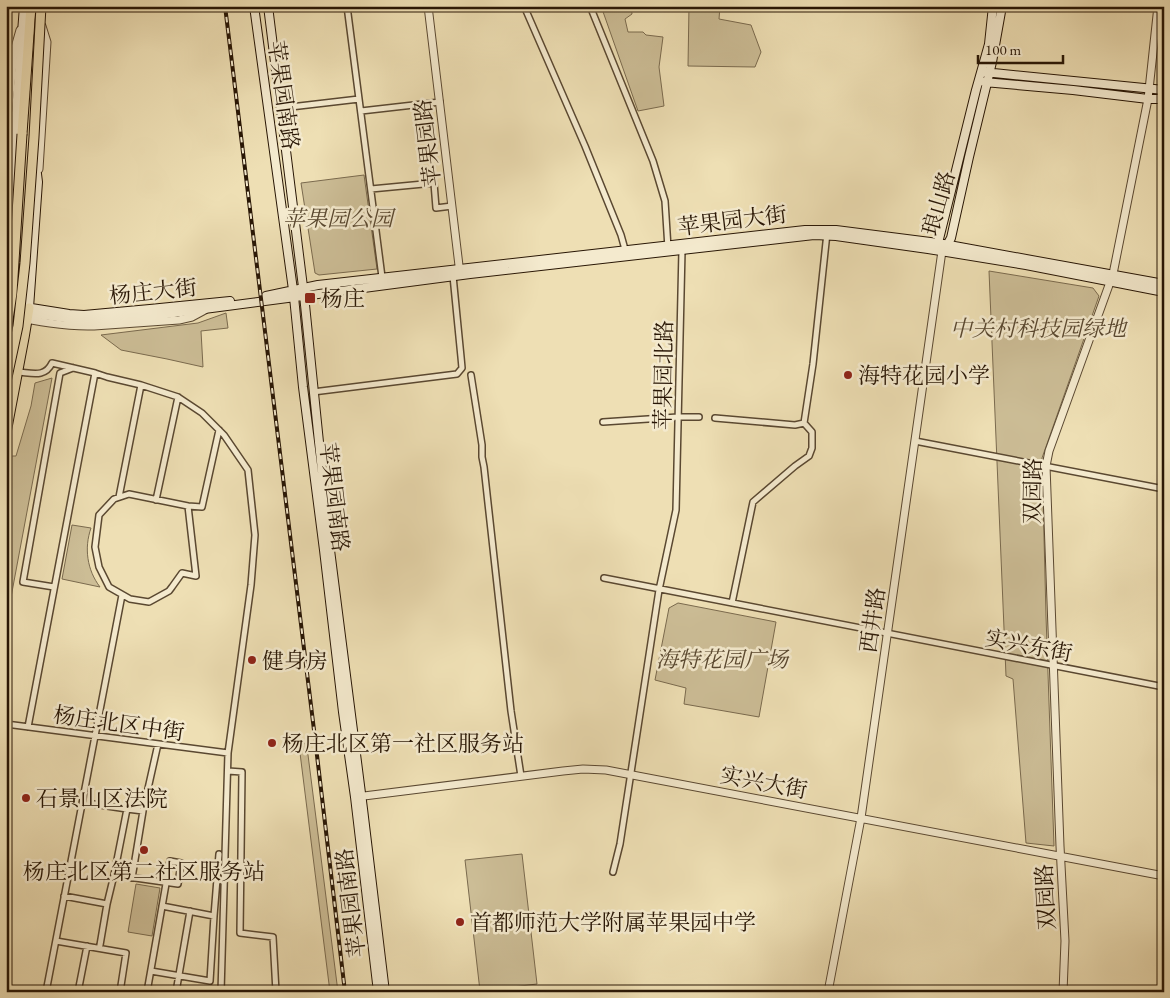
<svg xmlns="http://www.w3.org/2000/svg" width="1170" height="998" viewBox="0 0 1170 998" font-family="'EB Garamond','Noto Serif SC',serif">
<rect width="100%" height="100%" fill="#eedfb4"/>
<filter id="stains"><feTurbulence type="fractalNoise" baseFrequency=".004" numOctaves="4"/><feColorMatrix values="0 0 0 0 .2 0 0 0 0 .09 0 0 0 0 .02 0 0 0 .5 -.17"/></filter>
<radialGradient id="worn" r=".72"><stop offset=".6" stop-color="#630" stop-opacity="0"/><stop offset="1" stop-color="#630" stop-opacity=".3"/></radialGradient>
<path fill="#ccbd96" stroke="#7a6a4e" d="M601,6H631L632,14L625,19L628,32H643L646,35L663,37L659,67L664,106L638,111Z
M689,6H720L719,19L751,25L761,52L755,67L688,66Z
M364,175L377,269L319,275L315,273L301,183Z
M989,271L1093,288L1099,296L1042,458L1046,616L1054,846L1026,843L1013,679L1006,676Z
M226,313L228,328L201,331L203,367L167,359L121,350L101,335L198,323Z
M52,378L6,624V484L12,456H16L31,406L35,383Z
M72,525L91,528C84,548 87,570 100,587L62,579Z
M678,603L776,622L759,717L684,704L686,688L655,680L669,608Z
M306,739L338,992H330L300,753Z
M522,854L537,984L480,991L465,860Z
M136,884L160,888L152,936L128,932Z"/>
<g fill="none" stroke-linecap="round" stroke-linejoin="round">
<defs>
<path id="minor" d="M347,6L382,277
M524,6L585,146L621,235L626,253
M590,6L653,161L665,201L668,248
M282,108L359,99
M361,111L440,102
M371,189L434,183L436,208L452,206
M18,372C32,373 45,378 52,363L95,373L28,727
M95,373L107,377L141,385L178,397L202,413L224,435L248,470L255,535L251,585L228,753L221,992
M471,375L482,445V457L484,467L511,711L521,776
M313,392L457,374L462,368L461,357L453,276
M715,418L795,425L804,423
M603,422L678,417H699
M915,441L1164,489
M129,494L188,506L196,576L182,573L172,587L169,591L149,602L130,599L109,587L99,567L95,547L99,515L114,499Z
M119,497L141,385
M156,500L178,397
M188,506L202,507L219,430
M604,578L1164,687
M54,587L23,582L60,373L73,368
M732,603L753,502L795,466L809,456L812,448V432L804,423L813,364L827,233
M6,724L228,753
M228,771L242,772L240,933L273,937L276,992
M94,804L127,809L114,875
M127,809L143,811L158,744
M613,872L620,844L659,590L676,510L682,250
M132,878L143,811
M64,896L107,904L114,875L178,884L181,863L170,861L147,992
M162,906L214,916L219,854
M56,941L126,953L120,992
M100,945L107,904
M151,971L210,981L214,916
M46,992L122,595
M78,992L87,946
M176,992L190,911"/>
<path id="tertiary" d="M428,6L460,274
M6,140L14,51L20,30
M39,169L47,42L42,26
M6,315C35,321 65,327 94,326L179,320L192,317L205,310
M356,797L563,771L583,769L606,770L1164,876
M828,992L861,818L942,251
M1063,992L1065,941L1060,846L1046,466L1049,451L1113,274L1148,99L1158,6"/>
<path id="secondary" d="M254,6L294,297L303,387L324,550L343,712L355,797L378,992
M268,6L304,295L330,550L363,809L385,992
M984,72L1164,90
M984,82L1073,90L1148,99H1164
M6,246L24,6
M940,247L938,243L976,90L989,44L993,6
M946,247L951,238L969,157L992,62L1002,6
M266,296L318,285L805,230H836L938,243L1164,284
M25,307L69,314L84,315L150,309L230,301
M6,308L28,313L80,320L151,316L470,274L814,235L836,236L928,249L1026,265L1164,292
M29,308L38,182L35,158"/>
<path id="primary" d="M6,433L24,338L29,308"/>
<path id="trunk" d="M22,134L31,6"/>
</defs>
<use href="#minor" stroke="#5a4831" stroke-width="8"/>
<use href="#tertiary" stroke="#5a4831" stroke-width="9"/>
<use href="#secondary" stroke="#281605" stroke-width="10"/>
<use href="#primary" stroke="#281605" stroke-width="11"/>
<use href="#trunk" stroke="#281605" stroke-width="11"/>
<use href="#minor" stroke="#f4eace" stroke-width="5"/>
<use href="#tertiary" stroke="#f4eace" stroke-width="7"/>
<use href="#secondary" stroke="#f4eace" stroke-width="8"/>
<use href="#primary" stroke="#eedfb4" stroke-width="9"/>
<use href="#trunk" stroke="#eedfb4" stroke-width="9"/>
<defs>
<path id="rail" d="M225,6L314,730L345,992"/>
</defs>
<use href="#rail" stroke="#281605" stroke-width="4"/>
<use href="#rail" stroke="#f4eace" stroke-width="2" stroke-dasharray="5.5" stroke-linecap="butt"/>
<defs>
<path id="trunk-bridge" d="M6,333L12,293L22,134
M6,382L18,326L25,263L34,137L41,6"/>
</defs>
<use href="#trunk-bridge" stroke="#281605" stroke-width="11" stroke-linecap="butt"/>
<use href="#trunk-bridge" stroke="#eedfb4" stroke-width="9"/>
</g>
<g fill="#8f2418" stroke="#f4eace" stroke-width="2">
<rect x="304" y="292" width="12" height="12" rx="2.5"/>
<circle cx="848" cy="375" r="5"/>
<circle cx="252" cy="660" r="5"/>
<circle cx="272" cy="743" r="5"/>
<circle cx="26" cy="798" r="5"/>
<circle cx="144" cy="850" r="5"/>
<circle cx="460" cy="922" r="5"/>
</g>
<g text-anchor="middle" stroke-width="5" stroke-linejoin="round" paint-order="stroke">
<g font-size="22" fill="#281605" stroke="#f4eace">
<text transform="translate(284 95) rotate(82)" y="8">苹果园南路</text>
<text transform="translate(427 143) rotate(-97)" y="8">苹果园路</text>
<text transform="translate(938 203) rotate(-74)" y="8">琅山路</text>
<text transform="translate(732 220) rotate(-7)" y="8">苹果园大街</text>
<text transform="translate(153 291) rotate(-6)" y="8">杨庄大街</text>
<text transform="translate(663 375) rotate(-89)" y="8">苹果园北路</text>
<text transform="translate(1032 491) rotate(-89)" y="8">双园路</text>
<text transform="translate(335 497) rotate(83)" y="8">苹果园南路</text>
<text transform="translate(872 620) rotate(-82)" y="8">西井路</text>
<text transform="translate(1029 645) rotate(11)" y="8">实兴东街</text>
<text transform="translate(119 723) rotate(8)" y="8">杨庄北区中街</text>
<text transform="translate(764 782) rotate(11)" y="8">实兴大街</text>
<text transform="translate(1045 897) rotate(-93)" y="8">双园路</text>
<text transform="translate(350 903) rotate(-97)" y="8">苹果园南路</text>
</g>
<g font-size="22" font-style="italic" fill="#594830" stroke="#f4eace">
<text x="338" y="226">苹果园公园</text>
<text x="1038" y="336">中关村科技园绿地</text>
<text x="722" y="667">海特花园广场</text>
</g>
<g font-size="22" fill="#281605" stroke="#f4eace" text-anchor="start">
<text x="321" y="306">杨庄</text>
<text x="858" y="383">海特花园小学</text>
<text x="262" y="668">健身房</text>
<text x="282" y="751">杨庄北区第一社区服务站</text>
<text x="36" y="806">石景山区法院</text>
<text x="144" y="879" text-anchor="middle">杨庄北区第二社区服务站</text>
<text x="470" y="930">首都师范大学附属苹果园中学</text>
</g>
</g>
<rect width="1170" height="998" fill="none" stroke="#eedfb4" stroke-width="25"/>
<rect x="8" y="8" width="1155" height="983" fill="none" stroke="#281605" stroke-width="2.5"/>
<rect x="12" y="12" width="1145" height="973" fill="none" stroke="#281605"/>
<path d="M978 55v8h85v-8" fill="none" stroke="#281605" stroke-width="2.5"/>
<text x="985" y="55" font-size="15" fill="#281605" stroke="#f4eace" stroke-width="4" paint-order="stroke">100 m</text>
<rect width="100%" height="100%" filter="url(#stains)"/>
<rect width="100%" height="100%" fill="url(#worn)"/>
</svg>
